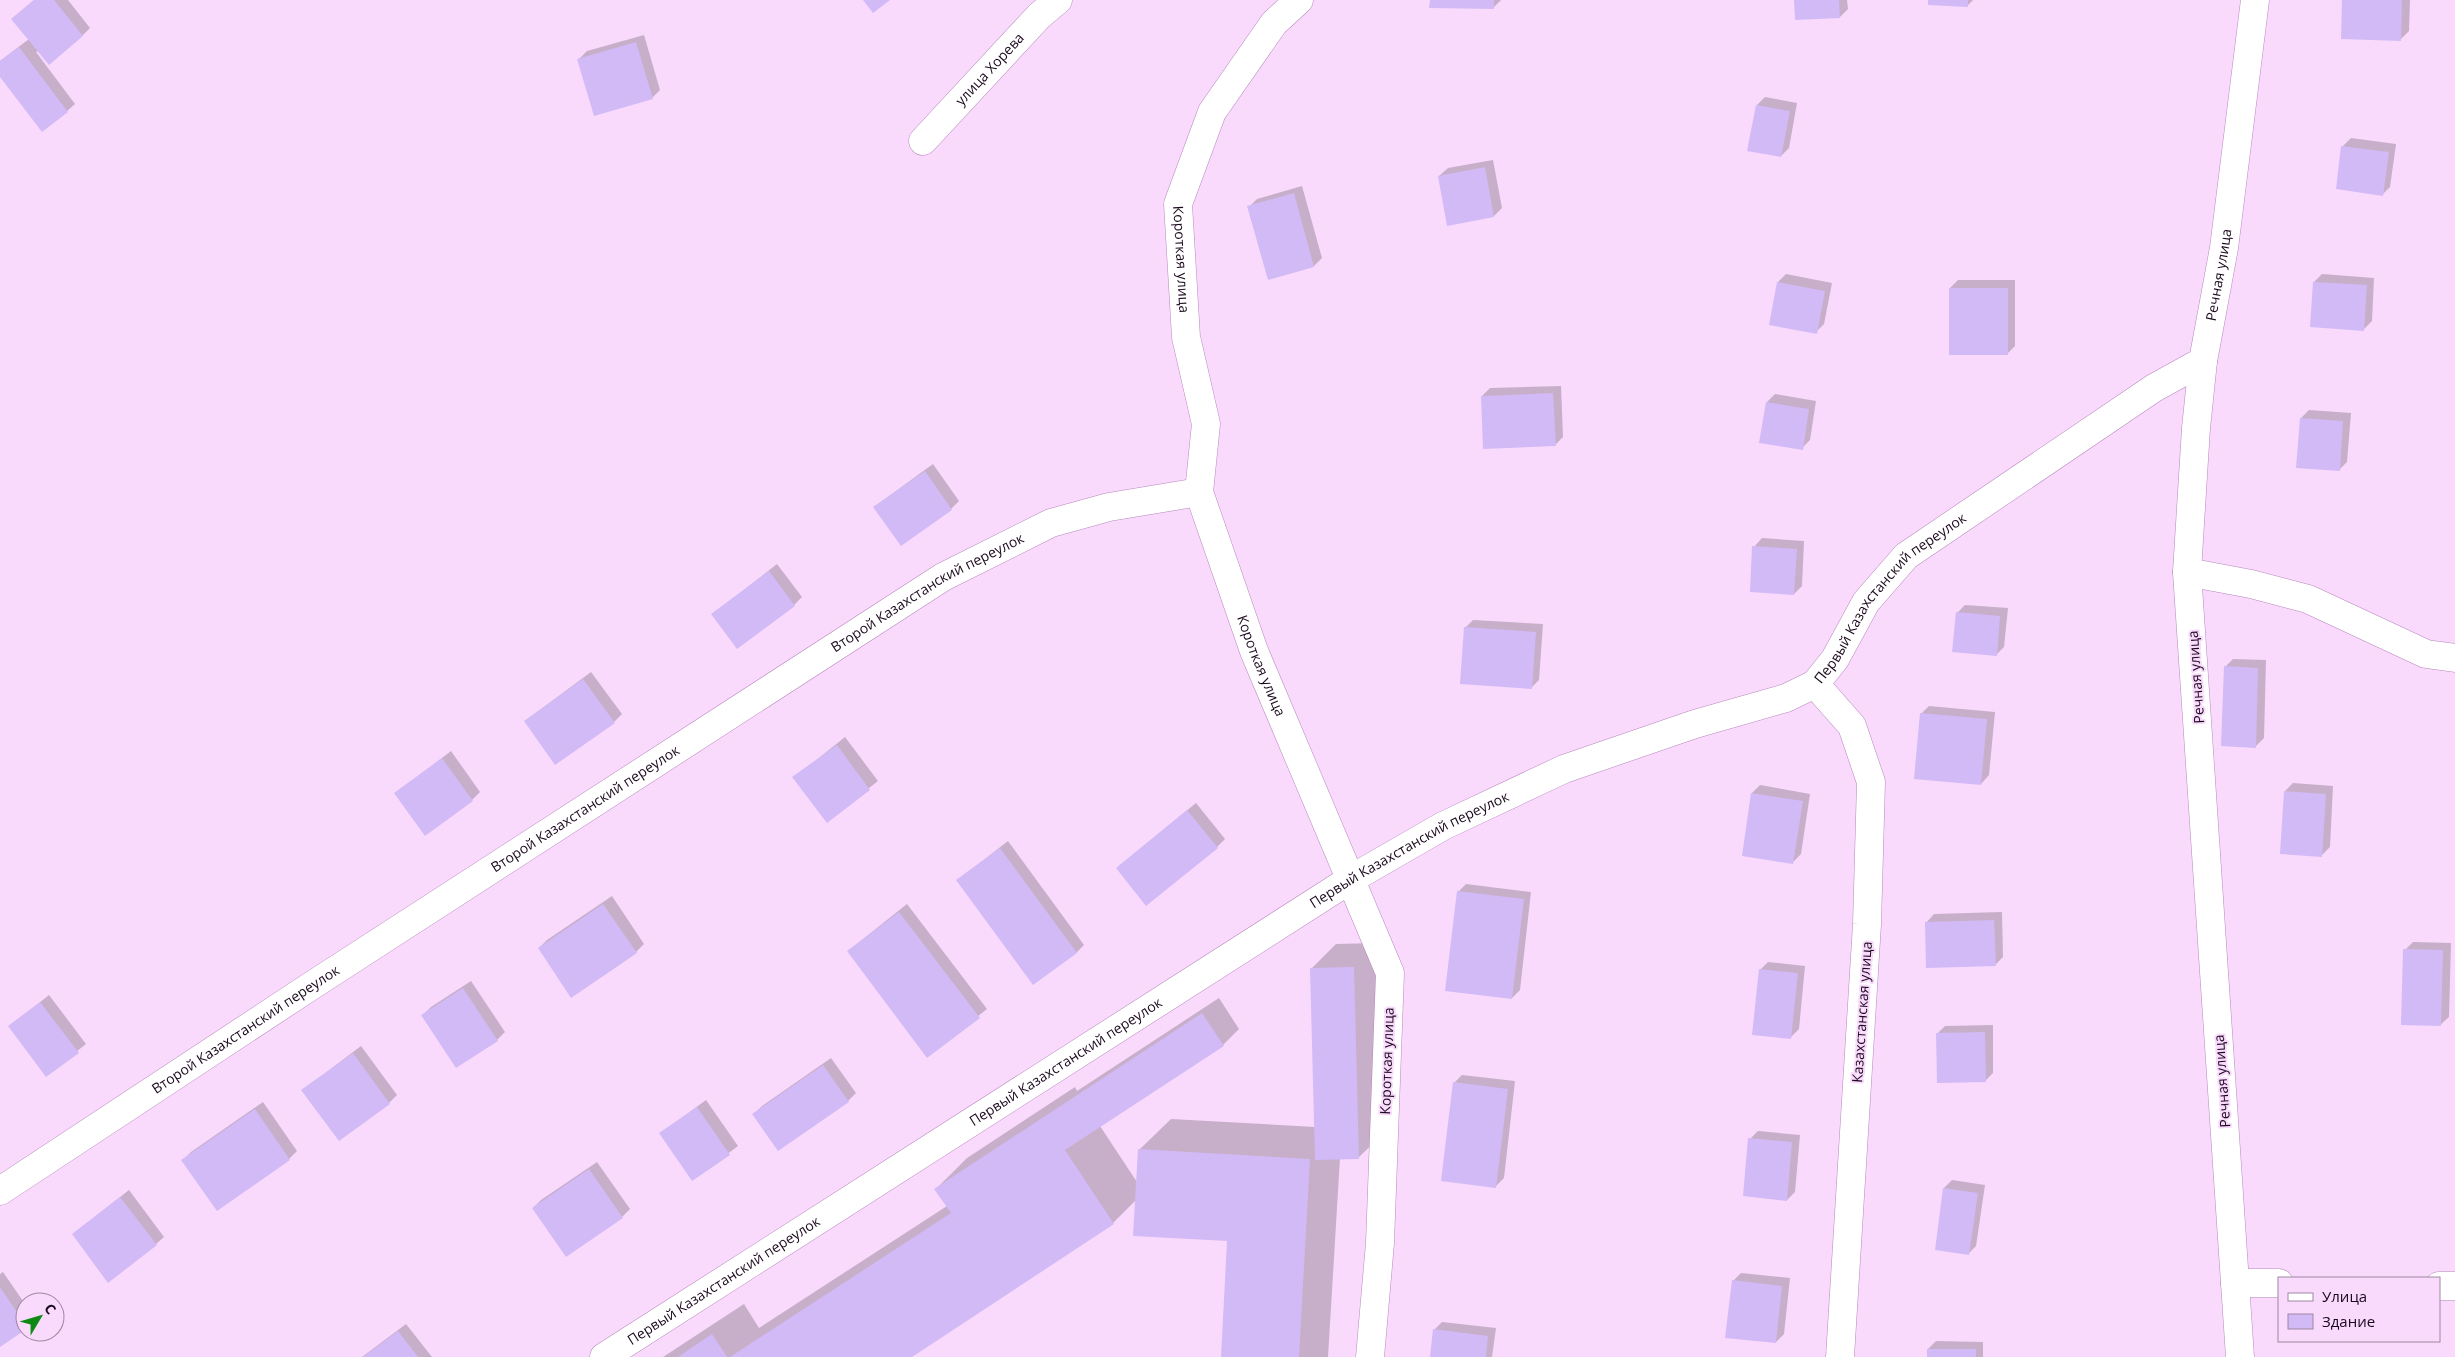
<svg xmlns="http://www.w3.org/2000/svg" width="2455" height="1357" viewBox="0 0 2455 1357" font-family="'Open Sans',sans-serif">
<rect width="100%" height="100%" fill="#f9dafc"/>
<path fill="#0003" d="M34,0H68L90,28L83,35L36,52L75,104L67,111L0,75V61L29,39L12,19Z
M1431,0H1501L1493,8Z
M1795,0H1847L1848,9L1840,17Z
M1929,0H1973L1968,5Z
M2343,0H2410L2409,31L2401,39Z
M644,35L660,90L652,98L579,59L587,51Z
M1765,97L1797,103L1789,148L1781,156L1757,105Z
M2351,138L2396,144L2390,187L2382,195L2337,188L2343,146Z
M1493,160L1502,208L1494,216L1439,176L1448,168Z
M1302,186L1322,258L1314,266L1269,278L1249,207L1257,199Z
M1786,274L1832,283L1824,324L1816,332L1778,282Z
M2322,274L2374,278L2372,321L2364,329L2314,282Z
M1958,280H2015V346L2007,354L1950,288Z
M1561,386L1563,437L1555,445L1482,396L1490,388Z
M1775,394L1816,401L1810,440L1802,448L1767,402Z
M2309,410L2351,413L2347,462L2339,470L2301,418Z
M933,464L959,501L951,509L874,507Z
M1762,538L1804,541L1802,586L1794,594L1754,547Z
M777,564L802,597L794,605L713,614Z
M1965,605L2008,608L2004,647L1996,655L1957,613Z
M1473,620L1543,624L1539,680L1531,688L1465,628Z
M2233,659L2266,660L2264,738L2256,746L2225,667Z
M591,672L622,714L614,722L525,721Z
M1929,706L1995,712L1989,775L1981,784L1921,714Z
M845,737L878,781L827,821L794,778Z
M451,751L480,792L472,800L396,793Z
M2293,783L2333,786L2330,847L2322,855L2285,791Z
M1760,785L1810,794L1801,854L1792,863L1752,793Z
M1196,803L1225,839L1217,847L1117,868Z
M1008,841L1084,945L1076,953L958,880Z
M1466,884L1531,892L1520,990L1512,998L1458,892Z
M612,896L644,944L636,952L539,948L547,940Z
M907,904L987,1009L928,1056L848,951Z
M2002,912L2003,957L1995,965L1926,923L1934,914Z
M2413,942L2451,943L2449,1017L2440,1025L2405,950Z
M1378,943L1383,1134L1358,1158H1340L1328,1357H1222L1228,1240L1136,1200L1113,1223L909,1357H663L744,1304L759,1328L947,1206L936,1189L967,1158L1075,1087L1077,1091L1219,998L1239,1029L1223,1045L1100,1126L1137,1182L1139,1150L1171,1119L1315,1127L1311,969L1336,944Z
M1768,962L1805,966L1799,1029L1791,1037L1760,970Z
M471,981L505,1032L497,1040L423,1015L431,1007Z
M49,995L86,1044L47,1075L10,1026Z
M1993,1025V1073L1985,1081L1937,1034L1945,1026Z
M361,1046L397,1095L389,1103L303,1090Z
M831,1058L856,1093L848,1101L754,1114L762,1106Z
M1462,1075L1515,1081L1504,1178L1496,1186L1454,1083Z
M706,1100L738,1146L693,1180L661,1133Z
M263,1102L297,1151L289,1159L183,1160L191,1152Z
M1758,1131L1800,1135L1795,1192L1787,1200L1750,1139Z
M597,1162L630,1209L622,1217L533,1208L541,1200Z
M1952,1180L1985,1185L1976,1246L1968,1254L1944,1188Z
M129,1190L164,1237L156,1244L73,1234Z
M3,1272L25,1304V1329L0,1345V1274Z
M1741,1273L1790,1278L1784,1334L1776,1342L1733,1281Z
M1442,1322L1496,1328L1492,1357H1431L1434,1330Z
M406,1324L432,1357H362Z
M1936,1341L1983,1342V1357H1928V1349Z"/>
<path fill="#d2baf6" d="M34,0H54L83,36L49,65L11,19Z
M863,0H890L873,13Z
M1430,0H1494V9L1429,8Z
M1794,0H1839L1840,18L1795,20Z
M1928,0H1968V7L1928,5Z
M2342,0H2402L2401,41L2341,39Z
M636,42L653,99L594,116L577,59Z
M19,47L68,112L42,132L0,77V61Z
M1756,105L1790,111L1781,157L1747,151Z
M2341,146L2389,152L2383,196L2336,189Z
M1485,167L1494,217L1447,226L1438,176Z
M1294,193L1314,267L1268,280L1247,206Z
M1777,282L1825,291L1817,334L1769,325Z
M2313,282L2367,285L2364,331L2310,327Z
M1949,288H2008V355H1949Z
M1553,393L1556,446L1483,449L1481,396Z
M1766,402L1809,409L1803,450L1759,443Z
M2300,418L2343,421L2340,471L2296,468Z
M925,471L952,510L901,546L873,507Z
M1752,546L1797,549L1794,595L1750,592Z
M769,571L795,606L737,649L711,614Z
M1956,612L2000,616L1997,656L1952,652Z
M1464,627L1536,632L1532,689L1460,684Z
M2224,666L2258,668L2256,748L2221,746Z
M583,679L615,723L555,765L524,721Z
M1920,713L1987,719L1981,785L1914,779Z
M837,745L870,790L827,823L792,777Z
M442,758L473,801L425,836L394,793Z
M2284,791L2326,794L2322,857L2280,854Z
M1751,793L1803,801L1793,864L1742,856Z
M1187,810L1218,848L1146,906L1116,868Z
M1000,848L1077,953L1033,985L956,880Z
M1457,891L1524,899L1512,999L1445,991Z
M603,904L637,953L571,998L538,948Z
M899,912L980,1018L927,1058L847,951Z
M1994,920L1996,966L1926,968L1925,922Z
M2403,949L2443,950L2441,1026L2401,1025Z
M1354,967L1359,1159L1315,1160L1310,968Z
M1759,969L1798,973L1791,1039L1752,1035Z
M463,988L498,1041L456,1068L421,1015Z
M40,1002L79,1053L46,1077L8,1026Z
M1202,1013L1224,1046L1065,1150L1114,1224L912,1357H730L951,1213L934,1189Z
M1985,1032L1986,1082L1937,1083L1936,1033Z
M353,1053L390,1104L339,1141L301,1090Z
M823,1065L849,1102L778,1151L752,1114Z
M1453,1082L1508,1089L1496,1188L1441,1181Z
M697,1107L730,1155L692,1181L659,1133Z
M255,1109L290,1160L217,1211L181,1160Z
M1748,1138L1792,1142L1787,1201L1743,1196Z
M1138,1149L1310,1159L1299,1357H1221L1227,1241L1133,1236Z
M589,1169L623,1218L566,1257L532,1208Z
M1943,1188L1978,1193L1969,1255L1935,1250Z
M120,1197L157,1245L108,1283L72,1234Z
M1732,1280L1782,1286L1776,1343L1725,1338Z
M0,1287L25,1324V1330L0,1347Z
M1433,1329L1488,1336L1486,1357H1430Z
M398,1331L418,1357H363Z
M712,1334L727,1357H678Z
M1927,1349H1976V1357H1927Z"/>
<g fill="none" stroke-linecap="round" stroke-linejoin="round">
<defs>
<g id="street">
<path id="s1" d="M1299,0L1274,23L1212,112L1178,204L1186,337L1206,424L1199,492L1254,651L1390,973L1380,1243L1370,1357"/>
<path id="s2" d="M923,141L1039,16L1058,0"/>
<path d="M2187,572L2251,584L2308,599L2426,654L2455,658"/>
<path d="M1815,684L1852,726L1871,782L1867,924L1840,1357"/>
<path id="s3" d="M0,1191L311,986L943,577L1051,523L1109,507L1199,492"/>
<path d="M2235,1283H2279"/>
<path d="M2439,1286H2455"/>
<path id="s4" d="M604,1357L1351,879L1443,826L1564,769L1695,724L1786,698L1815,684L1835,659L1866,602L1906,556L2154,388L2203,361"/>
<path id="s5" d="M2240,1357L2187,572L2196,428L2203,361L2224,248L2255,0"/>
</g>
</defs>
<use href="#street" stroke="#b788bd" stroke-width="29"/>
<use href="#street" stroke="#fff" stroke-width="28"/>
</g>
<g text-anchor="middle" stroke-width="4" stroke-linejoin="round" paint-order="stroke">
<g font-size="14" fill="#1b091d" stroke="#f9dafc">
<text dy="5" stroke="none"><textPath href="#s2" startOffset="98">улица Хорева</textPath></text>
<text dy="5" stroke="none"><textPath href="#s1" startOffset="296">Короткая улица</textPath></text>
<text dy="5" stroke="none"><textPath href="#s5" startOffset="1086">Речная улица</textPath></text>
<text dy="5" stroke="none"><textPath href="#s3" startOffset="1104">Второй Казахстанский переулок</textPath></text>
<text dy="5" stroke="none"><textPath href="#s4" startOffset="1508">Первый Казахстанский переулок</textPath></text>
<text dy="5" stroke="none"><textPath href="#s1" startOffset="716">Короткая улица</textPath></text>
<text transform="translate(2196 677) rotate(-94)" y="5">Речная улица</text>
<text dy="5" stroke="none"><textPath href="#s3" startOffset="699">Второй Казахстанский переулок</textPath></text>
<text dy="5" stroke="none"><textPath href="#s4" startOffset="952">Первый Казахстанский переулок</textPath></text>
<text transform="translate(1862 1012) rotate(-86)" y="5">Казахстанская улица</text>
<text dy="5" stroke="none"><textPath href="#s3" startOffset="294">Второй Казахстанский переулок</textPath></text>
<text transform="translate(1387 1061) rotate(-88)" y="5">Короткая улица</text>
<text dy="5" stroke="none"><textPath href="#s4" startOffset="548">Первый Казахстанский переулок</textPath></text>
<text transform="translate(2222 1081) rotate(-94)" y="5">Речная улица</text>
<text dy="5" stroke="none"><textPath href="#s4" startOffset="142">Первый Казахстанский переулок</textPath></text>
</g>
</g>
<rect x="2278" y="1277" width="162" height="65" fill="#f9dafc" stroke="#a086a3"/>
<rect x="2288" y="1293" width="25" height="8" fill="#ffffff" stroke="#a086a3"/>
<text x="2322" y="1302" font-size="15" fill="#1b091d">Улица</text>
<rect x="2288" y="1314" width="25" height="15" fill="#d2baf6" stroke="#a086a3"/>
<text x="2322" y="1327" font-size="15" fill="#1b091d">Здание</text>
<g transform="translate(40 1317) rotate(52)"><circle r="24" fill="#f9dafc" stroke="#a086a3"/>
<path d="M0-4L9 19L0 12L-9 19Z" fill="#0e8a13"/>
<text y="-8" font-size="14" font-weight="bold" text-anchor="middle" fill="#1b091d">С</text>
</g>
</svg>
